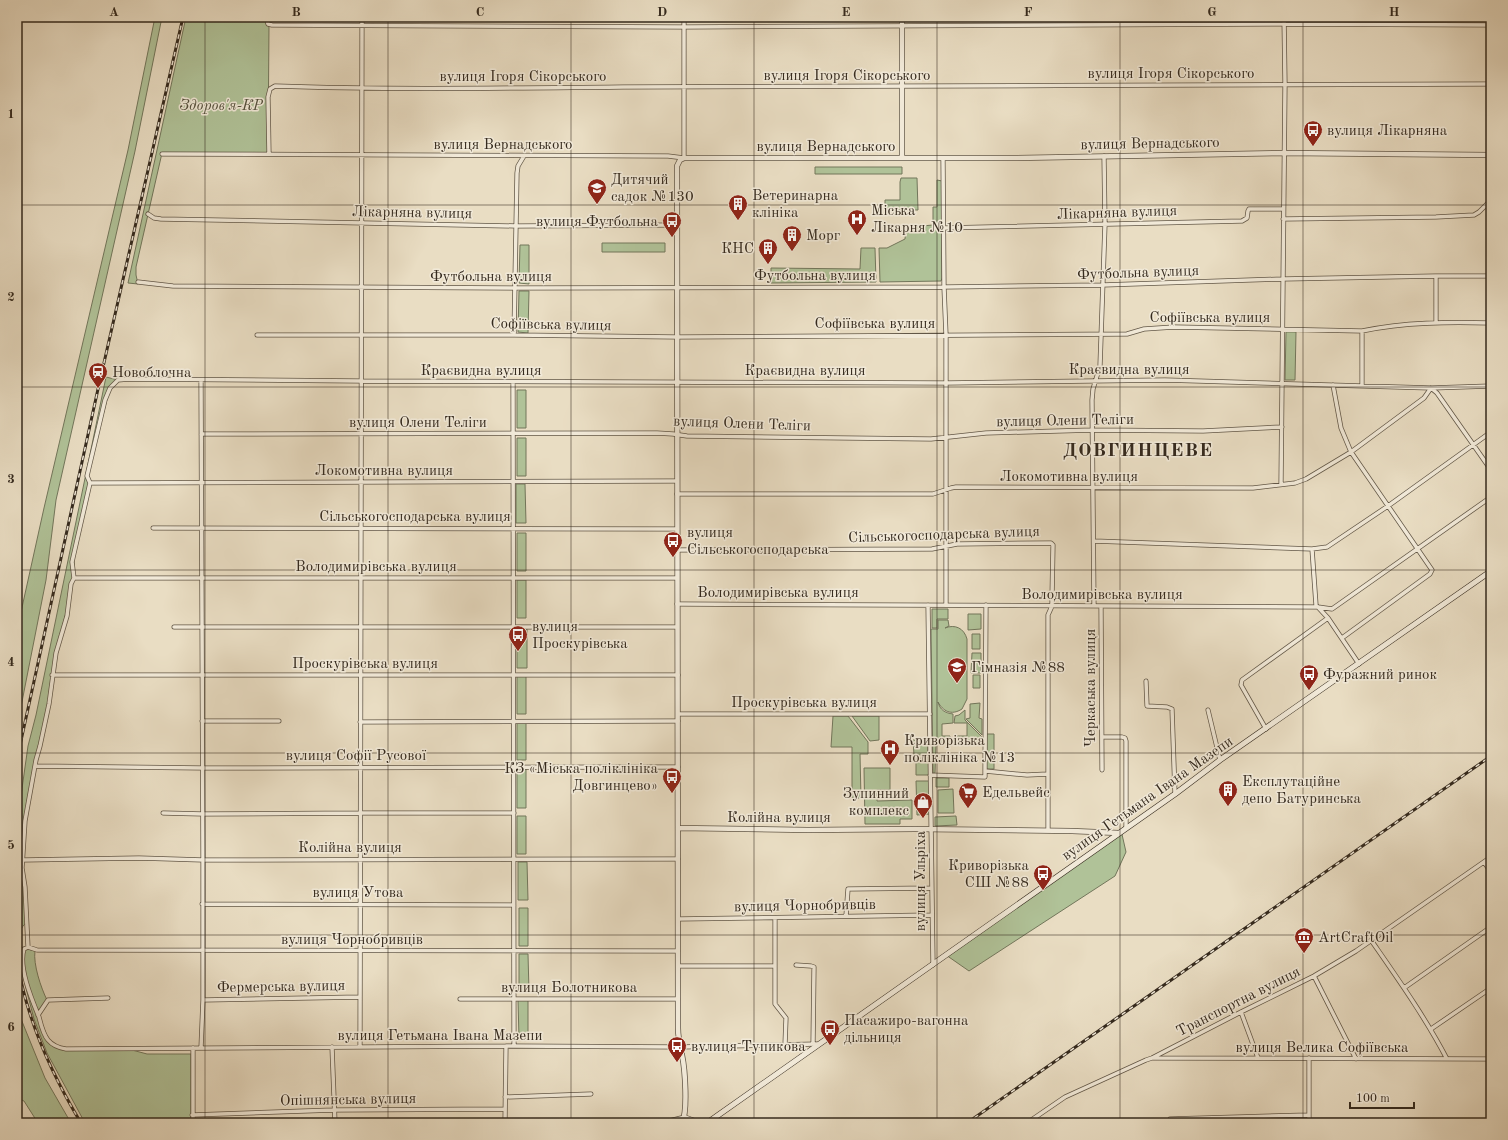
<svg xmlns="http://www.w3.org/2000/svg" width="1508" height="1140" viewBox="0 0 1508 1140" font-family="'Old Standard TT',serif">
<rect width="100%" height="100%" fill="#e9ddc3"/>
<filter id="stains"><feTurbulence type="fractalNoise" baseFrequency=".005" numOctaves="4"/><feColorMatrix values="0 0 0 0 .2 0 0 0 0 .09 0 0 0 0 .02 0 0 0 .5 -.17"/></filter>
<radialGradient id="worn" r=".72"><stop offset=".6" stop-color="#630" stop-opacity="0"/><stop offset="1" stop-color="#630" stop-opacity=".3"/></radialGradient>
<path fill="#b0c298" stroke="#72765b" d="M155,17H162L135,151L56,500L46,580L17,727V630L44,508L128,150Z
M186,17H266L269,26L268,153H162L136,267V275L138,284L128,283Z
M815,167H902V174H815Z
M901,178H917L918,210H885V200H900V182Z
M937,180L942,181V278L941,281L880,282L879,248H887L905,239L906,230L911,227L933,225V207H937Z
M602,243H665V252H602Z
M520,245H529V284L519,283Z
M861,248H875L876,282L771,283V268L860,269Z
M519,291H529L528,333L518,332Z
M1286,332H1296L1295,380H1285Z
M106,377L118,380L110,388L87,476L90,483L74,552V578L70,597L61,632L48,703L28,797L22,867L26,923C15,932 21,947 23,959L25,950L27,949L35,951C33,964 41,988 47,1000L38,1013L48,1039L60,1048L132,1050L147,1054H191V1123H85L47,1053L34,1019L28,996L21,968L17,942V824L28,746L36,715Z
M517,390H526V428H517Z
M517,438H526V476H517Z
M516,484H525L526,523H516Z
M517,533H526V571H517Z
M517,580H526V618H517Z
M932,609H948V619H937V628H932Z
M968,614H981V629L968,630Z
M938,620H948L949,626L945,628C955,624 964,628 967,639V699L962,709C951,716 943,711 938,702C940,710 945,713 953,714V723L942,724V736H950V743H936L935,773H933L931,629H938Z
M517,629H527V668H517Z
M972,634H980V649H972Z
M972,653H981V673H971Z
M973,675H980V688H973Z
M517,676H526V714H517Z
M980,703L979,718L982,719V735L966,719L970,718V704Z
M965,710V720L982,737V743H957V736H967V723H954L955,716L959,715Z
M833,716H848L868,742V754H860L861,798H852V747H831Z
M852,716H879V740L870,741Z
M517,722H526V760H517Z
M986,734H994V769H986Z
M913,740H928V755H914Z
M929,757V775H916V759Z
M864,768H890V790H877V801L912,800V819H900V824H865Z
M517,769H526V808H517Z
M936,778H949V787H936Z
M916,781H929L930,814L917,815Z
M953,789L954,813H938V790Z
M517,816H526V854H517Z
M956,816L957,825L935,826V817Z
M1121,830L1126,852L1115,876L969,971L946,955Z
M518,862H527L528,900H518Z
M519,908H528V946H519Z
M519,954H528L529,992H519Z
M518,1000H528V1038H519Z
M17,1009L45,1078L71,1123H38L24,1101L17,1098Z"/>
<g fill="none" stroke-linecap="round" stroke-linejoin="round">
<defs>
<path id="minor" d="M266,17L268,24L272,25L684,27L1284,24L1491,25
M162,154L668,156L684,158V17
M269,154L268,97L270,89L275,86C391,90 507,88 623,87C912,87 1202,84 1491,84
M943,158L944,287L946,335V605
M148,214L154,218L161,219L516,226L677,225
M1283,219L1436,217L1474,215L1479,212L1491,200
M944,228L1242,221L1247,218L1248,211L1249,209H1283
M138,282L173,286L515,288L944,287L1103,285L1283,279L1436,276H1491
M1436,322V276
M257,335H514L677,337L1127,334L1144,329L1174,327L1362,331C1405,322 1448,322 1491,323
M514,335L517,173L518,166L524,156
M201,380L203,860V1000L201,1048
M513,382L514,1046
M1333,385L1341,428L1351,452L1432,570L1430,574L1342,638
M1362,386V331
M201,434L657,433L673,434L687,436L931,439L986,433L1093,430L1203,431L1282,427
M90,483L677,481
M1281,485L1285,84L1284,17
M677,494H933L951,488L956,487L1253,488L1295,483L1306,479L1351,452L1424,398L1431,388L1437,393L1491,470
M153,528L677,529
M1094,541L1312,549L1327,547L1388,506L1491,432
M1312,549L1316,605L1328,618L1359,664
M677,550L932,549L957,544L1051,543L1053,545L1052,598V606L1048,615V830
M74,578H677
M677,604L1318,607L1332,609L1491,497
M928,605L933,965
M986,605L985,771L1027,775L1048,774
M1094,606L1092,400L1093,389L1100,366L1105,224L1104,156
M1101,606L1102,770
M174,627H677
M52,675H678
M1146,681L1147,706L1167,707L1172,709L1175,794
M1208,710L1220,760
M678,714H930
M202,721H279
M360,722L678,721
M1266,729L1241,685L1242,680L1328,618
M1102,737H1122L1125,738L1126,741V828
M35,766L203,768L678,767
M930,775L985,777V771
M163,813L203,814L360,813H514
M23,860L139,858L203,860L678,859
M1484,862L1491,872
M202,904L514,905
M846,916L848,889L932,888
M775,918V1004L786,1018L785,1045
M678,919L932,915
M1371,940C1398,979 1425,1017 1447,1059
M28,947L37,950L678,951
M796,965L811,966L814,967L813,1045
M678,966H775
M1314,976L1356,1059
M1404,988L1491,927
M460,999H678
M203,1000L360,997
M1241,1012L1258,1058
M38,1015L48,1000L108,998
M1431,1029L1491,988
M817,1044L680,1047L506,1046L66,1049C59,1048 53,1046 48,1040C43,1034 41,1025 39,1017C32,1000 18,967 24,949L28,947L25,887L22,868L25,821L36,760L40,746L49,704L56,653L67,616L71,584L74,578L72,562L90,483L87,476L105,400L110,388L118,380L129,379L360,381L946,383L1165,380L1431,388L1491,386
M332,1047L335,1123
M360,1047L362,17
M193,1048V1123
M1153,1058L1491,1059
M505,1097L591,1094
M192,1115L334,1110L505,1109
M1309,1120L1491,1121
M505,1123L506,1046
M661,1123L685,1117L701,1123
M1027,1123L1065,1097L1146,1060L1152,1058L1241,1012L1314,976L1356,951L1491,857
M1168,1123L1170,1119L1309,1115
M1309,1123V1058"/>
<path id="tertiary" d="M902,17V158
M678,828L808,830L915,829L1072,831L1119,833
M682,1123C688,1111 685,1069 682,1055C680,1046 678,1038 678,1028L677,166L680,160L684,158H1017L1284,153L1491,155"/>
<path id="secondary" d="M707,1123L1175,794L1220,760L1491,571"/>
</defs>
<use href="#minor" stroke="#625747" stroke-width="5"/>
<use href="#tertiary" stroke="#625747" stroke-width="6"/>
<use href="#secondary" stroke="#352a1e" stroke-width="6"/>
<use href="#minor" stroke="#f1e9d8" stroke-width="3.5"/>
<use href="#tertiary" stroke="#f1e9d8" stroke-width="4.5"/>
<use href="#secondary" stroke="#f1e9d8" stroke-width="5"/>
<defs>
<path id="rail" d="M17,759L98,389L183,17
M17,960C26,1018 51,1073 81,1123
M967,1123L1491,756"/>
</defs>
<use href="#rail" stroke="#352a1e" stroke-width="3"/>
<use href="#rail" stroke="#f1e9d8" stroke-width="1.5" stroke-dasharray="4.5" stroke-linecap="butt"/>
</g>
<path fill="none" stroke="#352a1e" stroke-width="1" stroke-opacity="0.55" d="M205,17V1123M388,17V1123M571,17V1123M754,17V1123M937,17V1123M1120,17V1123M1303,17V1123M17,205H1491M17,387H1491M17,570H1491M17,753H1491M17,935H1491"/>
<defs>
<symbol id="bus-pin" viewBox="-11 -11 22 30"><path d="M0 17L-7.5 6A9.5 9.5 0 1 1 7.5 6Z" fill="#8f2418" stroke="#f1e9d8"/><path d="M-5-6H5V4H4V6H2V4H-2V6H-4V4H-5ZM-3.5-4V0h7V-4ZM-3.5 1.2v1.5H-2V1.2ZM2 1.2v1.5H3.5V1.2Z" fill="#fff"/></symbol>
<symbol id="school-pin" viewBox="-11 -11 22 30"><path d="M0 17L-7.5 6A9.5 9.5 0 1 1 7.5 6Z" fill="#8f2418" stroke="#f1e9d8"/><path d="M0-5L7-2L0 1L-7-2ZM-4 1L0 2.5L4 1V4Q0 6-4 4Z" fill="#fff"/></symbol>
<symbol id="building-pin" viewBox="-11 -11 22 30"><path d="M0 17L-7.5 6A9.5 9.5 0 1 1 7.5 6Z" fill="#8f2418" stroke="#f1e9d8"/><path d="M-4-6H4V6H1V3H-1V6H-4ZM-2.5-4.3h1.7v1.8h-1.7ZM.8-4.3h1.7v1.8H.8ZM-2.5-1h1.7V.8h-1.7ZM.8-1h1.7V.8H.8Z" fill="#fff"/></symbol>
<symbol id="hospital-pin" viewBox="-11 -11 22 30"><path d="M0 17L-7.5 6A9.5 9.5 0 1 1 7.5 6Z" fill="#8f2418" stroke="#f1e9d8"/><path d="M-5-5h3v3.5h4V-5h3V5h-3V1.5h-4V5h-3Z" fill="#fff"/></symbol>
<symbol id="station-pin" viewBox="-11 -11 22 30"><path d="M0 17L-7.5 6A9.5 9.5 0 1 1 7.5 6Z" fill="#8f2418" stroke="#f1e9d8"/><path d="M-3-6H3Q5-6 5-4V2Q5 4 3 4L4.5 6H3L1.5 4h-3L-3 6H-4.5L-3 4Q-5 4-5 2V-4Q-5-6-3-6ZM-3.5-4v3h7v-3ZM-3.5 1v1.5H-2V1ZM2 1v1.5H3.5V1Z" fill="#fff"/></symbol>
<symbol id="supermarket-pin" viewBox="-11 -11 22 30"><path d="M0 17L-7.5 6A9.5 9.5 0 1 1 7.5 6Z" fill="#8f2418" stroke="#f1e9d8"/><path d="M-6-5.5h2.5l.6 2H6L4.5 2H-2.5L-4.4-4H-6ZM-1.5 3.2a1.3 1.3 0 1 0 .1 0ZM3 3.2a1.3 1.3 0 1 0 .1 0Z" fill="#fff"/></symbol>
<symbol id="shop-pin" viewBox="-11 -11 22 30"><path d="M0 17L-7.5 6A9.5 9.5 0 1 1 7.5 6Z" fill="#8f2418" stroke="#f1e9d8"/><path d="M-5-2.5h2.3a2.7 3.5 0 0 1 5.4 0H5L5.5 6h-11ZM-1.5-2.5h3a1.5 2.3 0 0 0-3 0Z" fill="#fff"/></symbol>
<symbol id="museum-pin" viewBox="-11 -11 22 30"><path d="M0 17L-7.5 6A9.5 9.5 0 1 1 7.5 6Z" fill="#8f2418" stroke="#f1e9d8"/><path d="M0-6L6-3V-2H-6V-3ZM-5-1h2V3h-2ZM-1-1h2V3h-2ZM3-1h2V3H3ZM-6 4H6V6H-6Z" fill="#fff"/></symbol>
</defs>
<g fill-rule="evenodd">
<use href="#bus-pin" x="1302" y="119" width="22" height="30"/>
<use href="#school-pin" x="586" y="177" width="22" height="30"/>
<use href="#building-pin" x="727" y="193" width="22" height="30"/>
<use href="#hospital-pin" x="846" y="208" width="22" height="30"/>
<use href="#bus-pin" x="661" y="210" width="22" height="30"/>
<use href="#building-pin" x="781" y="224" width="22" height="30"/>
<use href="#building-pin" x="757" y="237" width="22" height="30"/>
<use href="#station-pin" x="87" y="361" width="22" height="30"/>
<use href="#bus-pin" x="662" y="530" width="22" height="30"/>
<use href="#bus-pin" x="507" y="624" width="22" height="30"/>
<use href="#school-pin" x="946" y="656" width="22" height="30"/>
<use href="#bus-pin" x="1298" y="663" width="22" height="30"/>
<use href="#hospital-pin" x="879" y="738" width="22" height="30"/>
<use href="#bus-pin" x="661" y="766" width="22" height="30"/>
<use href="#building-pin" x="1217" y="779" width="22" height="30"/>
<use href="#supermarket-pin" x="957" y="781" width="22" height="30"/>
<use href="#shop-pin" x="912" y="791" width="22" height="30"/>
<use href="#bus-pin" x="1032" y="863" width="22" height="30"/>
<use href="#museum-pin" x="1293" y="926" width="22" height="30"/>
<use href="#bus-pin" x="819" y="1018" width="22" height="30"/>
<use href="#bus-pin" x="666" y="1035" width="22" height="30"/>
</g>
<g text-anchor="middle" stroke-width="3" stroke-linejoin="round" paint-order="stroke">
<g font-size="15" fill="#352a1e" stroke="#f1e9d8">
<text x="1171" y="78">вулиця Ігоря Сікорського</text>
<text x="847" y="80">вулиця Ігоря Сікорського</text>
<text x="523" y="81">вулиця Ігоря Сікорського</text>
<text transform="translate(1150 143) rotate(-1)" y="5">вулиця Вернадського</text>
<text x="503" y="149">вулиця Вернадського</text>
<text x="826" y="151">вулиця Вернадського</text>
<text transform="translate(412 212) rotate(1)" y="5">Лікарняна вулиця</text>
<text transform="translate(1117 212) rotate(-2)" y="5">Лікарняна вулиця</text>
<text transform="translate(1138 272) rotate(-2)" y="5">Футбольна вулиця</text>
<text x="815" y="280">Футбольна вулиця</text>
<text x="491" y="281">Футбольна вулиця</text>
<text x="1210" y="322">Софіївська вулиця</text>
<text x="875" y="328">Софіївська вулиця</text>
<text transform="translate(551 324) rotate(1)" y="5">Софіївська вулиця</text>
<text x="1129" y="374">Краєвидна вулиця</text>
<text x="481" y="375">Краєвидна вулиця</text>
<text x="805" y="375">Краєвидна вулиця</text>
<text transform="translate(1065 420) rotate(-1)" y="5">вулиця Олени Теліги</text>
<text x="418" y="427">вулиця Олени Теліги</text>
<text transform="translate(742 423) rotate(2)" y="5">вулиця Олени Теліги</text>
<text x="384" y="475">Локомотивна вулиця</text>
<text x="1069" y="481">Локомотивна вулиця</text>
<text x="415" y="521">Сільськогосподарська вулиця</text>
<text transform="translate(944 534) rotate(-2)" y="5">Сільськогосподарська вулиця</text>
<text x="376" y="571">Володимирівська вулиця</text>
<text x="778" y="597">Володимирівська вулиця</text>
<text x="1102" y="599">Володимирівська вулиця</text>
<text x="365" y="668">Проскурівська вулиця</text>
<text transform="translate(1090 688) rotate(-90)" y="5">Черкаська вулиця</text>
<text x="804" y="707">Проскурівська вулиця</text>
<text x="356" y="760">вулиця Софії Русової</text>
<text transform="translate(1147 798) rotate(-35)" y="5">вулиця Гетьмана Івана Мазепи</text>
<text x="779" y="822">Колійна вулиця</text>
<text x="350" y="852">Колійна вулиця</text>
<text transform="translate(920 881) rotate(-90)" y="5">вулиця Ульріха</text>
<text x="358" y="897">вулиця Утова</text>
<text transform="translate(805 905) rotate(-1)" y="5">вулиця Чорнобривців</text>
<text x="352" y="944">вулиця Чорнобривців</text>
<text transform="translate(281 986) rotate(-1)" y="5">Фермерська вулиця</text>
<text x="569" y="992">вулиця Болотникова</text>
<text transform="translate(1238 1001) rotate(-27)" y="5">Транспортна вулиця</text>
<text x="440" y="1040">вулиця Гетьмана Івана Мазепи</text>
<text x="1322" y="1052">вулиця Велика Софіївська</text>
<text transform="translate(348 1099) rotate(-1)" y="5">Опішнянська вулиця</text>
</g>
<g font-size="15" font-style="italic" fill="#54503c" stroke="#f1e9d8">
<text x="221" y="110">Здоров'я-КР</text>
</g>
<g font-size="15" fill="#352a1e" stroke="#f1e9d8" text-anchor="start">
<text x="1327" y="135">вулиця Лікарняна</text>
<text x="611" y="184">Дитячий<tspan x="611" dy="17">садок №130</tspan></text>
<text x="752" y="200">Ветеринарна<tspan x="752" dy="17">клініка</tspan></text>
<text x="871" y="215">Міська<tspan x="871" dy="17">Лікарня №10</tspan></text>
<text x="658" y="226" text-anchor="end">вулиця Футбольна</text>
<text x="806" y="240">Морг</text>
<text x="754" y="253" text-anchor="end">КНС</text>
<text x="112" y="377">Новоблочна</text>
<text x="687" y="537">вулиця<tspan x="687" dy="17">Сільськогосподарська</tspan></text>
<text x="532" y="631">вулиця<tspan x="532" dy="17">Проскурівська</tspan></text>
<text x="971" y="672">Гімназія №88</text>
<text x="1323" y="679">Фуражний ринок</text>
<text x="904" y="745">Криворізька<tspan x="904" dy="17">поліклініка №13</tspan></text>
<text x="658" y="773" text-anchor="end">КЗ «Міська поліклініка<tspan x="658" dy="17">Довгинцево»</tspan></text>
<text x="1242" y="786">Експлутаційне<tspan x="1242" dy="17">депо Батуринська</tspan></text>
<text x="982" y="797">Едельвейс</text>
<text x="909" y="798" text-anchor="end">Зупинний<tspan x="909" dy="17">комплекс</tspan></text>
<text x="1029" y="870" text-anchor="end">Криворізька<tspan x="1029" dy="17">СШ №88</tspan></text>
<text x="1318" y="942">ArtCraftOil</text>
<text x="844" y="1025">Пасажиро-вагонна<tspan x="844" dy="17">дільниця</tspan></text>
<text x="691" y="1051">вулиця Тупикова</text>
</g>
<g font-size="19" font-weight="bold" letter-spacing="1" fill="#352a1e" stroke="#f1e9d8">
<text x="1138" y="456">ДОВГИНЦЕВЕ</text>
</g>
</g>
<rect width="1508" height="1140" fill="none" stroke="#e9ddc3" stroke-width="44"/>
<path d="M1350 1102v6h64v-6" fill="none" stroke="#352a1e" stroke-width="2"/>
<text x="1356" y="1102" font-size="12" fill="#352a1e" stroke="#f1e9d8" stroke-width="3" paint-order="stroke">100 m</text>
<rect x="22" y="22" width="1464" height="1096" fill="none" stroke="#352a1e" stroke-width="1.5"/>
<g font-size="13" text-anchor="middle" font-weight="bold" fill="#352a1e">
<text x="114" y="16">A</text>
<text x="296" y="16">B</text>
<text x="480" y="16">C</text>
<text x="662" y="16">D</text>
<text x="846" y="16">E</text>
<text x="1028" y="16">F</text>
<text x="1212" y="16">G</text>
<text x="1394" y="16">H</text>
<text x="11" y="118">1</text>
<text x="11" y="301">2</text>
<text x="11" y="483">3</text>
<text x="11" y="666">4</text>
<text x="11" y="849">5</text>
<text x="11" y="1031">6</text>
</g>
<rect width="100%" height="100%" filter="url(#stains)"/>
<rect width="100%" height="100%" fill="url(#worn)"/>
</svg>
